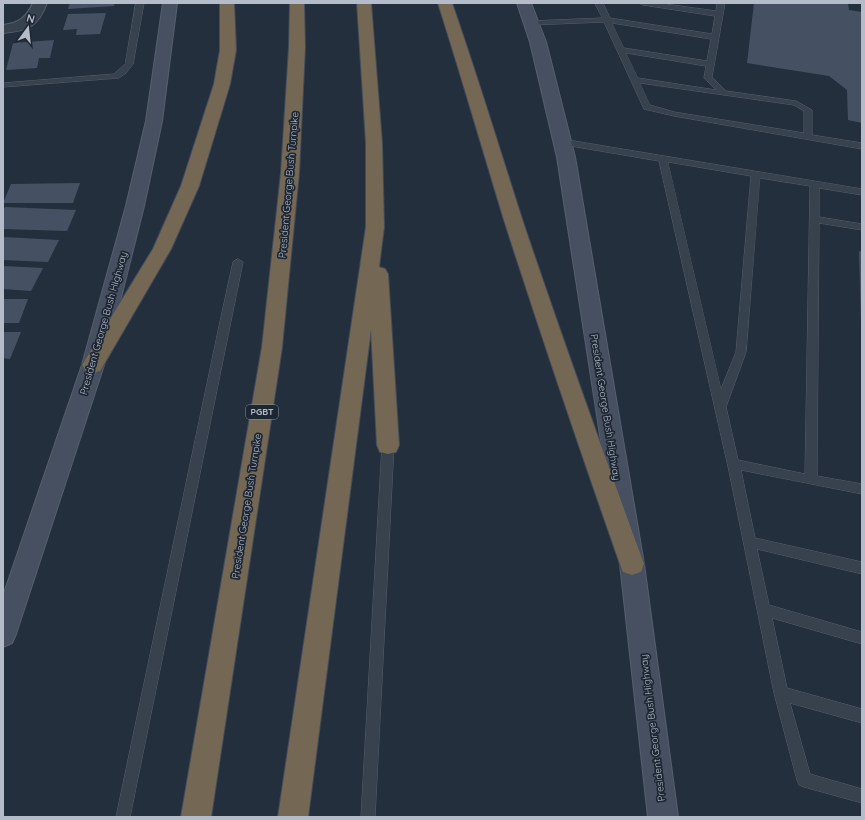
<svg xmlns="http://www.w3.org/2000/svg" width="865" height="820" viewBox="0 0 865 820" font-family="Quicksand,sans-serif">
<rect width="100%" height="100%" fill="#242f3e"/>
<path fill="#455162" d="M70,3H115L114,6L68,9Z
M754,3H848L849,10L862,12V123L848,120L847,90L829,76L747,63Z
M106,13L100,34L76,35L77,29L63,30L68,14Z
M54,40L50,58H39L37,68L6,70L13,43Z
M80,183L73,203H3L11,184Z
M5,207L76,210L67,231L3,229V210Z
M3,237L59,240L48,262L3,260Z
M859,251L862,252V322H861Z
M3,266L43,268L31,291L3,289Z
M3,299H28L19,323H3Z
M3,332H21L10,359L3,358Z"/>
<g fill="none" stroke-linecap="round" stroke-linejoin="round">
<defs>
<path id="service" d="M136,3H144L133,64L126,73L119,78L3,87V83L114,74L125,64Z
M595,3H603L610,18L712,34L715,16L643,5L639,3H658L716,11L717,3H725L712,77L726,91L796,101L812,110V135L862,143V149L674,116L644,109L604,22L531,25L527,23L531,21L602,18ZM612,23L711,39L707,61L624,48ZM626,53L706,66L704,78L716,90L638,78ZM640,83L794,105L804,111V133L674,112L650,105Z
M562,139L862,189V195L819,188V217L862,224V230L819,223L817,476L862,484V494L741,470L755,538L862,562V574L757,549L769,605L862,632V644L772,618L787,688L862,709V723L790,703L810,774L862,789V803L804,787L799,785L797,780L774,693L729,471L659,161L559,144L558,142L559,140ZM668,162L751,176L736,352L721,389ZM760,178L810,186L805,474L738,460L726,407L746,352Z
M238,259L243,262L130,817H116L218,331L233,262Z
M388,440L392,442L394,445L375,817H361L382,445L384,442Z"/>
<path id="minor" d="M33,3H47C38,27 28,31 3,33V25C19,23 26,18 33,3Z"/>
<path id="secondary" d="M163,3H177L162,121L144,206L104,365L16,634L12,643L3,647V596L82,365L126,206L146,121Z
M517,3H531L546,42L575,157L644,564L678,817H648L620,564L557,157L530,42Z"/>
<path id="motorway" d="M220,3H234L236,50L230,84L199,186L171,249L100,371L93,373L86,371L82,365L153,249L181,186L214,84L220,50Z
M290,3H304L305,47L299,173L282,347L211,817H181L262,347L281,173L289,47Z
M357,3H371L382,143L384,227L379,267L385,269L388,274L399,445L396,452L388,454L380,452L377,445L371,329L308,817H278L366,227V143Z
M438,3H452C477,75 499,147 522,219C561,335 602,449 644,564L641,572L632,575L623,572L620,564C580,450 541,335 504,220C482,148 461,75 438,3Z"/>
</defs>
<use href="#service" stroke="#565f6c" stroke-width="1"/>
<use href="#minor" stroke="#565f6c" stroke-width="2"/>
<use href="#secondary" stroke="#565f6c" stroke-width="2"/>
<use href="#motorway" stroke="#434c59" stroke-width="2"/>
<use href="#service" fill="#38414e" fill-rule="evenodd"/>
<use href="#minor" fill="#38414e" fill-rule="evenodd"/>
<use href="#secondary" fill="#465061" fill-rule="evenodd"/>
<use href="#motorway" fill="#746855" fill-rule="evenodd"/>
</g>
<g text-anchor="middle" stroke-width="3.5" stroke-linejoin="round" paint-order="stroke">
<rect fill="#1d2633" stroke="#878f9c" stroke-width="1" x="246" y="405" width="32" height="14" rx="3"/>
<g font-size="9" font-weight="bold" fill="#b4bcc9">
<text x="262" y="415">PGBT</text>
</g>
<g font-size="10" fill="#b4bcc9" stroke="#1d2633">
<text transform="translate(288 185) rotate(-85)" y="4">President George Bush Turnpike</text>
<text transform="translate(103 323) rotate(-74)" y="4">President George Bush Highway</text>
<text transform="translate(606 407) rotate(81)" y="4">President George Bush Highway</text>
<text transform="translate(246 506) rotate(-81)" y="4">President George Bush Turnpike</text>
<text transform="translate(652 728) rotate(-97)" y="4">President George Bush Highway</text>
</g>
</g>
<rect width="865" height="820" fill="none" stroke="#b4bcc9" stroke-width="8"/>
<g transform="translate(28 28) rotate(15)" stroke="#1d2633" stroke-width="3" paint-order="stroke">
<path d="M0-3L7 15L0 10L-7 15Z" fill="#b4bcc9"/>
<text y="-6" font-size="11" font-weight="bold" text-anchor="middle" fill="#b4bcc9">N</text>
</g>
</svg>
